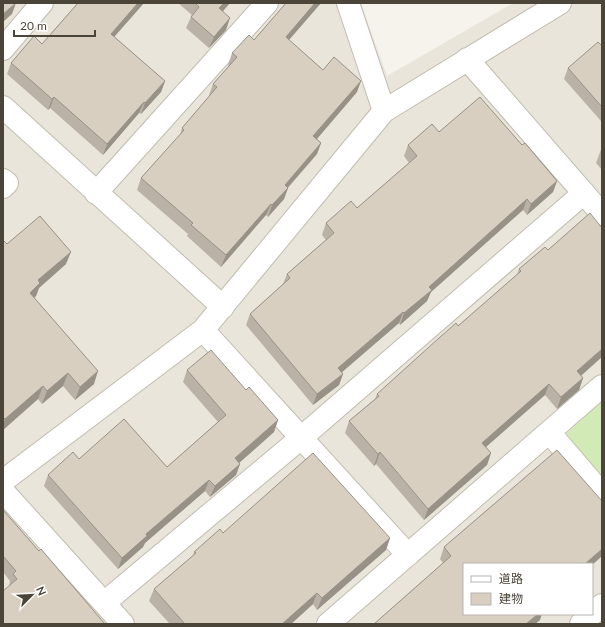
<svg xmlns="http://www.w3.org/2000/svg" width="605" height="627" viewBox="0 0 605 627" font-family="Lato,'Noto Sans JP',sans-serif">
<rect width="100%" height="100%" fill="#f6f3ec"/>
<path fill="#eae5da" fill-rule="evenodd" d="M3,3H361L387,76L513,3H602V401L564,436L602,479V624H3ZM464,564H592V614H464Z"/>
<path fill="#d2eab5" d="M602,401V479L564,436Z"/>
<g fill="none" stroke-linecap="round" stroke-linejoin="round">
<defs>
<path id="minor" d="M348,3L384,111
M3,49L42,3
M467,59L602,214
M3,107L223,307
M3,180L7,183L3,187
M96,193L267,3
M203,330L408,555
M549,432L602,494
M3,481L203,330L384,111L560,3
M3,491L123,624
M104,603L301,438L584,193
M328,624L602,386
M581,624L602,605"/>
</defs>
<use href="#minor" stroke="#c2bbae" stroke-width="24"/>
<use href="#minor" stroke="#fff" stroke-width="22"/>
</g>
<path fill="#bab2a6" d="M78,3H144L114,37L165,81L161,92L141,114L139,113L103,155L50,108L48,110L7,74L11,63L42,44Z
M178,3H230L223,11L226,30L209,48L186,28L191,17L192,15Z
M286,3H321L289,40L323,70L357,92L317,139L321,143L317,154L288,188L284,199L268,217L266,215L221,267L187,236L188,234L137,190L141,178L180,135L182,128L210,96L209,95L213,84L229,66L228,65L232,53L254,40Z
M602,46V120L601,121L564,79L568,68Z
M439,132L522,145L557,181L553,192L527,215L523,210L431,292L427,301L400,325L399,323L342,372L343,374L339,385L313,405L246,325L250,314L283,284L287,274L326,240L322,235L326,223L357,208L409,163L404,156L408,145Z
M602,147V170L596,163Z
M3,242L66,264L39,288L36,296L34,298L94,384L75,400L63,386L42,404L38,399L3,430Z
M545,247L581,376L583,378L579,390L557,409L545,395L486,447L491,453L487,465L424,520L376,464L374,466L345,433L349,421L375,399L377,394L458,326L517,275L519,269Z
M187,370L246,390L278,420L274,432L239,463L240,464L236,475L210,497L205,491L145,543L143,547L118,569L44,486L48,475L79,459L167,467L218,422L183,382Z
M3,510L39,551L105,624L9,586L10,581L3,572Z
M223,533L390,538L386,550L317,610L313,604L291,624H170L149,601L154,589L193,556L194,552Z
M444,547L602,556L592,565V564H464L540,620L535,624H374L443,563L440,559Z"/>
<path fill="#979187" d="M16,3L12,14L3,22V14Z
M138,3H144L107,45L111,34Z
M224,3H230L215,20L219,8Z
M315,3H321L281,49L286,37Z
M230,18L226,30L209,48L214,37Z
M165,81L161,92L141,114L145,103Z
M361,81L357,92L309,148L313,136Z
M54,97L50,108L48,110L52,99Z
M144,102L139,113L103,155L107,144Z
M321,143L317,154L280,196L285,185Z
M557,181L553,192L527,215L531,204Z
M288,188L284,199L268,217L272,205Z
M527,199L523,210L431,292L427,301L400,325L404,313L429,287Z
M271,204L266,215L221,267L226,255Z
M71,252L66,264L39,288L36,296L25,305L30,293L38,280Z
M403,312L399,323L334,379L338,368Z
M602,349V357L573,383L577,371Z
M98,371L94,384L75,400L80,387Z
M68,373L63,386L42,404L47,391Z
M343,374L339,385L313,405L317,394Z
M583,378L579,390L557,409L561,397Z
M549,384L545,395L478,454L482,443Z
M43,386L38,399L3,430V425L5,419Z
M278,420L274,432L231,470L235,458Z
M380,452L376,464L374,466L378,454Z
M491,453L487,465L424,520L428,509Z
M240,464L236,475L210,497L215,486Z
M209,480L205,491L145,543L143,547L118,569L122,558L146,534Z
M390,538L386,550L317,610L322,598Z
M602,549V556L592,565V564H585Z
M317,593L313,604L291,624H282Z
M538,614H542L540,620L535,624H526Z"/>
<path fill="#d8cfc1" stroke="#979187" d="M3,3H16L3,14Z
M78,3H138L111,34L165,81L145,103L144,102L107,144L54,97L52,99L11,63L34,36L42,44Z
M195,3H224L219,8L230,18L214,37L191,17L199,7Z
M286,3H315L286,37L323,70L334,57L361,81L313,136L321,143L285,185L288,188L272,205L271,204L226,255L191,225L193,223L141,178L184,130L182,128L217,87L213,84L237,57L232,53L249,35L254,40Z
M598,42L602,46V107L568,68Z
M480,97L522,145L525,143L557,181L531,204L527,199L429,287L432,290L404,313L403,312L338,368L343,374L317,394L250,314L290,278L287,274L334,233L326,223L351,201L357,208L417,156L408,145L432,124L439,132Z
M590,213L602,228V349L577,371L583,378L561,397L549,384L482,443L491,453L428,509L380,452L378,454L349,421L379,396L377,394L439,338L456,323L458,326L521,271L519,269L545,247L548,250Z
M40,216L71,252L38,280L40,283L30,293L98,371L80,387L68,373L47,391L43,386L5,419L3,417V242L4,241L7,244Z
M211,350L246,390L249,387L278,420L235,458L240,464L215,486L209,480L146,534L147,536L122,558L48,475L73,452L79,459L124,419L167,467L226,415L187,370Z
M557,450L602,501V549L585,564H464V614H538L526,624H374L451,556L444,547Z
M313,453L390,538L322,598L317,593L282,624H185L154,589L196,553L194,552L220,529L223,533Z
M3,510L39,551L41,549L105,624H3V591L17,579L13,574L16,571L3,556Z"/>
<rect width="605" height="627" fill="none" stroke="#4b4439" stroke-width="8"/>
<rect x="463" y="563" width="130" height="52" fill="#ffffff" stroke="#b7b4b0"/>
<rect x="471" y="576" width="20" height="6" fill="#ffffff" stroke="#b7b4b0"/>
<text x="499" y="583" font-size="12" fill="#4b4439">道路</text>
<rect x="471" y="593" width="20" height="12" fill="#d8cfc1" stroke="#b7b4b0"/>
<text x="499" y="603" font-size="12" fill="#4b4439">建物</text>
<g transform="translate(32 595) rotate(66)" stroke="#ffffff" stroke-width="3" paint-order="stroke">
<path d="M0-3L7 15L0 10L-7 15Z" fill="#4b4439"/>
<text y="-6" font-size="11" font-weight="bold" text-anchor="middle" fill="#4b4439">N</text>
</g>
<path d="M14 30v6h81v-6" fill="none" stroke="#4b4439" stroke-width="2"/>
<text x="20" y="30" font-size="12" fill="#4b4439" stroke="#ffffff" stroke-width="3" paint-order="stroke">20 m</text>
</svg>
